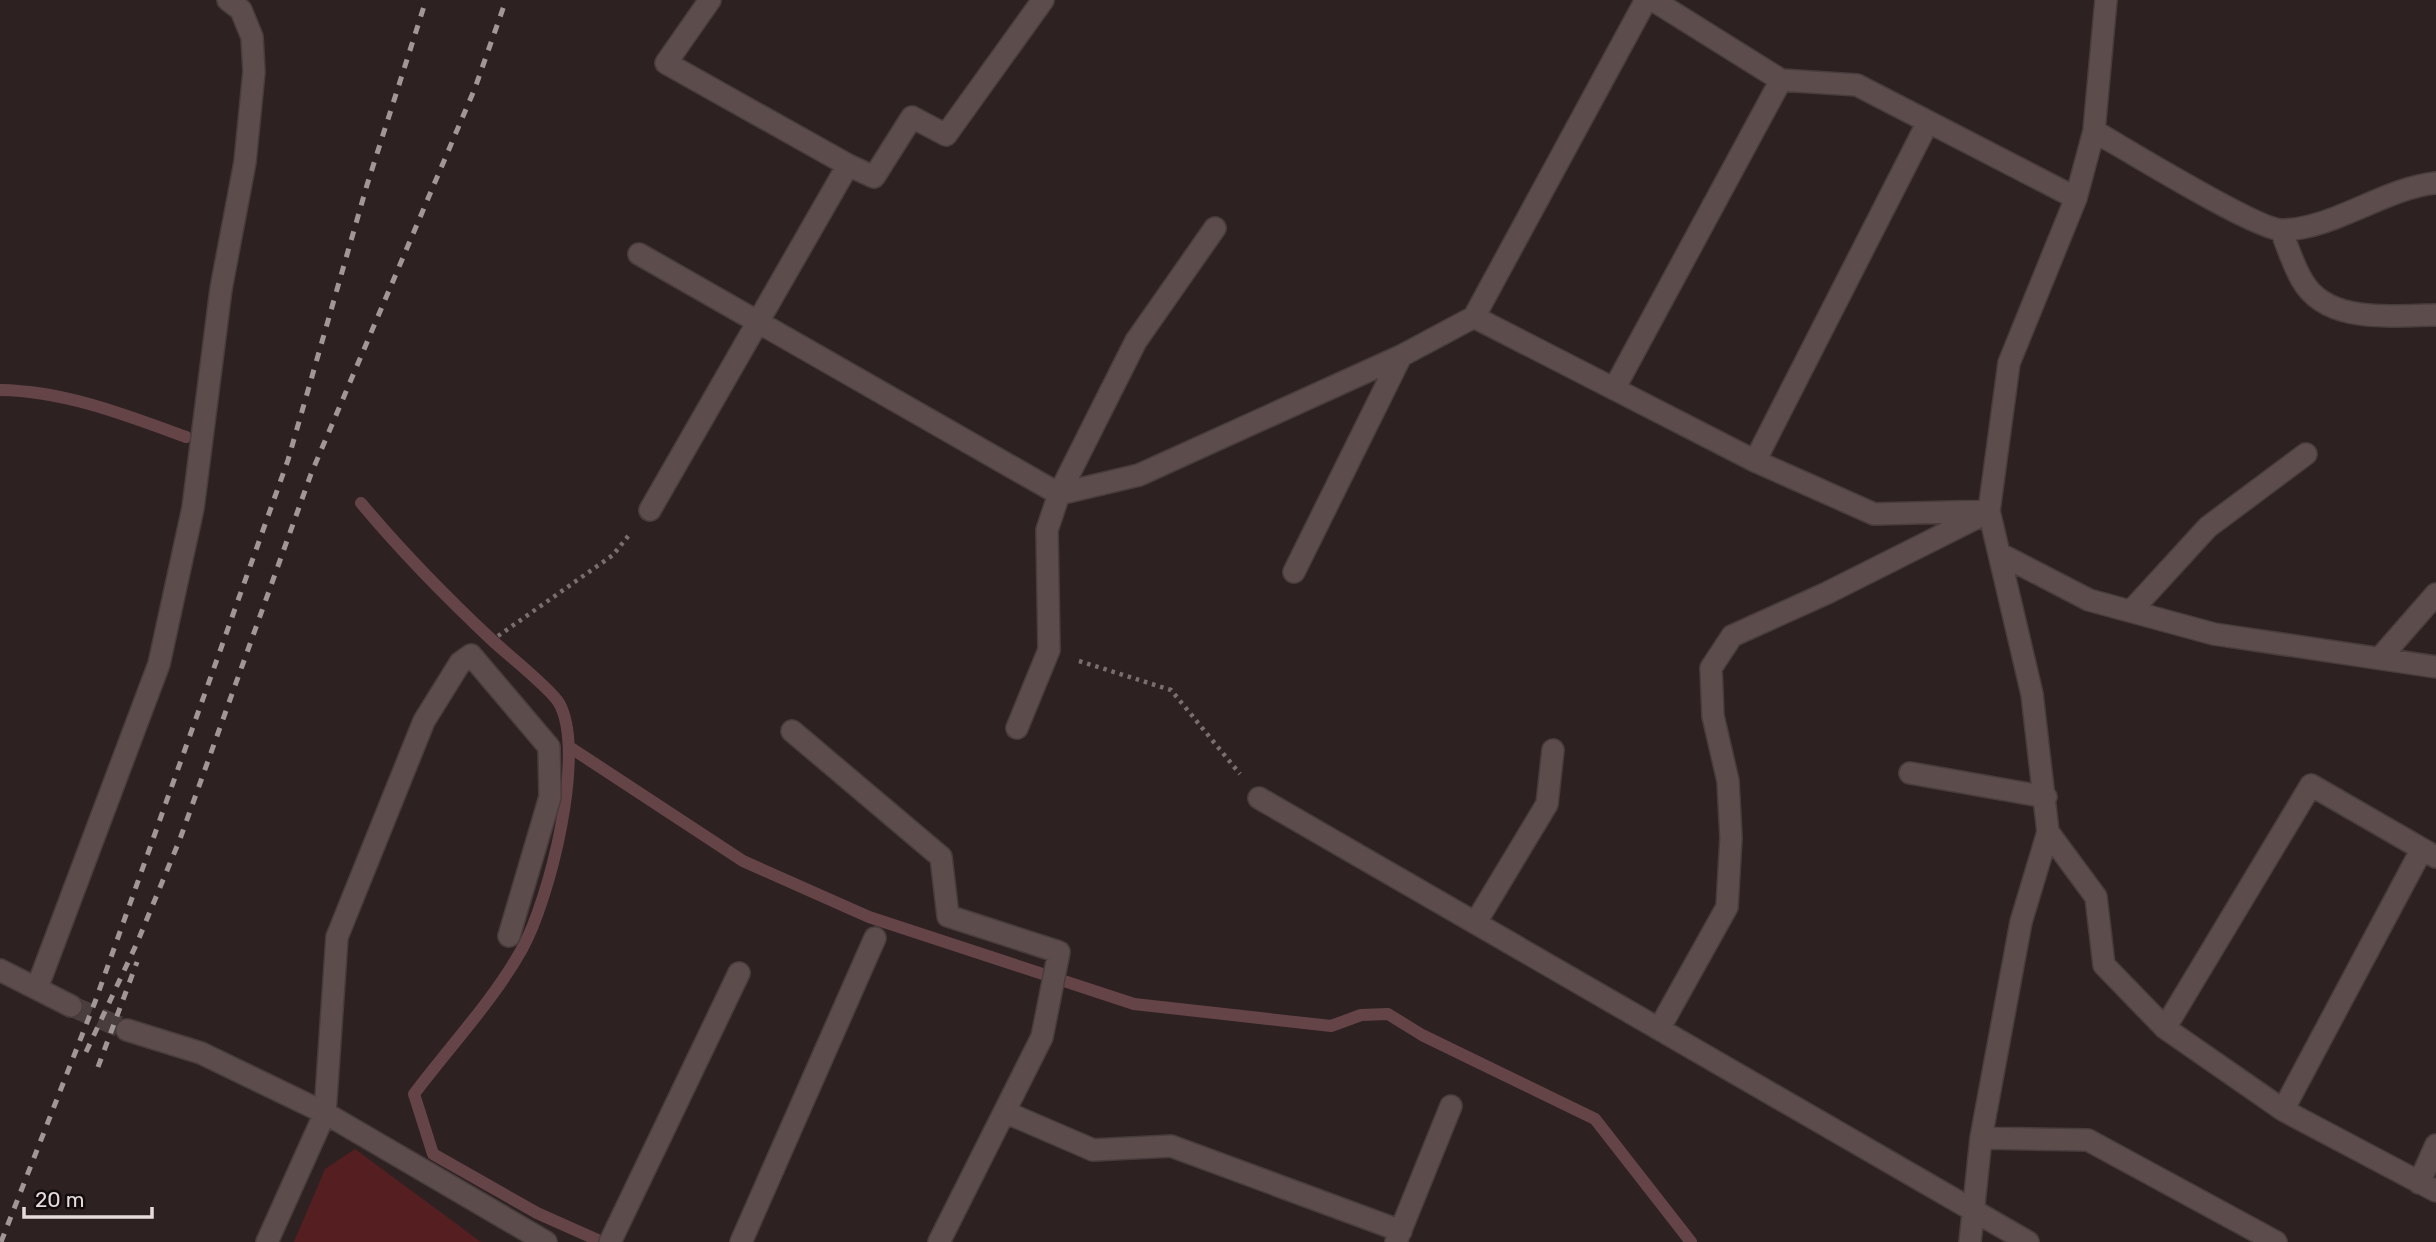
<svg xmlns="http://www.w3.org/2000/svg" width="2436" height="1242" viewBox="0 0 2436 1242" font-family="Rubik,sans-serif">
<rect width="100%" height="100%" fill="#2e2121"/>
<path fill="#551f22" d="M355,1149L481,1242H294L325,1169Z"/>
<g fill="none" stroke-linecap="round" stroke-linejoin="round">
<path stroke="#654448" stroke-width="12" d="M0,390C65,391 126,415 186,437
M361,503C402,552 446,597 493,641C507,654 551,689 559,703C587,752 549,901 522,949C493,1001 450,1046 414,1094L433,1154L537,1213L602,1242
M571,748L743,861L869,917L1134,1004L1331,1026L1361,1015L1388,1014L1422,1035L1595,1119L1691,1242"/>
<path stroke="#4a3d3d" stroke-width="21" stroke-dasharray="21 10" stroke-linecap="butt" d="M71,1006L127,1030"/>
<defs>
<path id="minor" d="M1781,80L1857,85L2076,198
M2094,131C2124,148 2258,231 2283,230C2333,229 2385,188 2436,183
M848,165L874,177L912,117L946,135L1043,0
M2281,231C2288,247 2293,265 2302,280C2327,325 2393,315 2436,315
M639,254L1059,494L1139,475L1401,356L1474,317L1755,461L1874,514L1989,511
M1474,317L1646,0
M1614,389L1781,80L1653,0
M1755,461L1928,122
M650,510L848,165L666,63L710,0
M2000,554L2089,600L2214,634L2436,667
M1294,572L1401,356
M2131,611L2208,527L2306,454
M2380,658L2436,594
M1017,728L1049,650L1047,530L1059,494L1136,341L1215,228
M792,731L941,857L948,916L1059,952L1042,1037L939,1242
M1910,773L2046,797
M1259,798L2028,1242
M2048,832L2096,897L2104,965L2165,1028L2283,1110L2436,1191
M1476,922L1547,804L1553,750
M0,970L71,1006
M37,988L159,664L193,508L221,289L245,162L254,72L252,37L241,10L228,0
M2165,1028L2311,785L2436,857
M1659,1029L1727,907L1731,838L1728,781L1713,716L1711,668L1732,636L1827,593L1984,514
M127,1030L201,1053L325,1113L546,1242
M2283,1110L2422,849
M1005,1112L1093,1150L1171,1146L1401,1231
M1981,1138L2088,1140L2276,1242
M2419,1183L2436,1145
M267,1242L325,1113L337,937L424,721L460,663L471,655L549,747L550,797L509,936
M610,1242L739,973
M741,1242L875,938
M1396,1242L1451,1106
M1970,1242L1981,1138L2021,922L2048,832L2032,694L1989,511L2009,363L2076,198L2094,131L2106,0"/>
</defs>
<use href="#minor" stroke="#483c3c" stroke-width="24"/>
<path stroke="#7a6e6e" stroke-width="4.5" stroke-dasharray="3.5 5" stroke-linecap="butt" d="M498,636L613,555L629,535
M1079,661L1171,690L1240,774"/>
<use href="#minor" stroke="#5c4d4c" stroke-width="21"/>
<path stroke="#a29797" stroke-width="5" stroke-dasharray="9 9" stroke-linecap="butt" d="M86,1052L137,943L180,839L311,474L475,88L506,0
M98,1067L137,962
M1,1242L95,1002L288,460L367,185L426,0"/>
</g>
<path d="M24 1207v10h128v-10" fill="none" stroke="#e6dcdc" stroke-width="3.5"/>
<text x="35" y="1207" font-size="21" fill="#e6dcdc" stroke="#120c0c" stroke-width="5" paint-order="stroke">20 m</text>
</svg>
